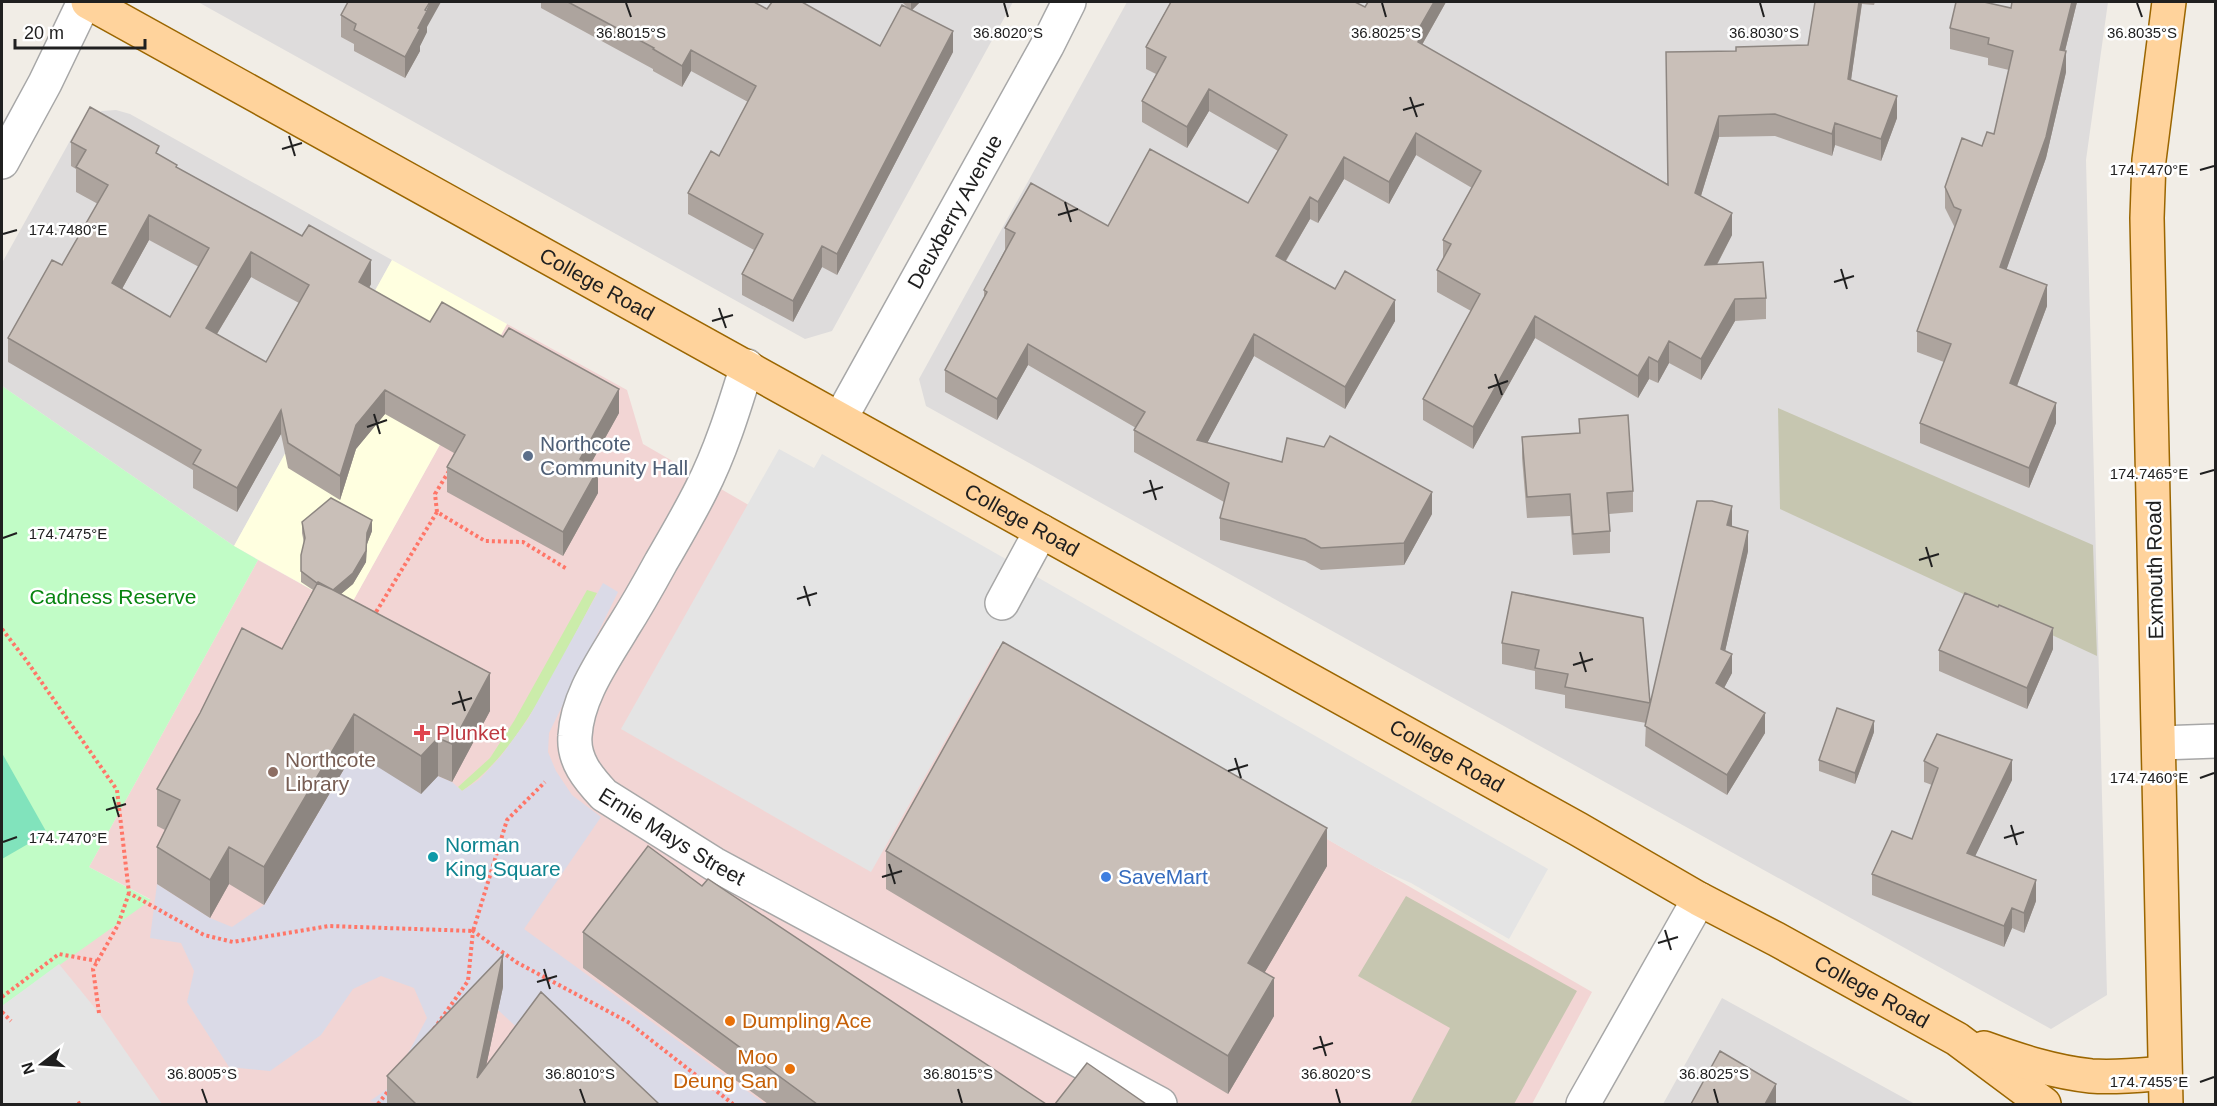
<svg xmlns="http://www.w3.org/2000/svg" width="2217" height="1106" viewBox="0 0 2217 1106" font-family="Helvetica,sans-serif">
<rect width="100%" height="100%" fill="#f1ede6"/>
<path fill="#dedcdc" d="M198,2H1013L832,331L805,339Z
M1127,2H2108L2086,160L2107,995L2051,1029L926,406L919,379Z
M116,110L130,114L392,260L234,546L2,386V263L76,130L86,118L102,111Z
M1722,998L1915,1104H1663Z"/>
<path fill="#f2d5d4" d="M507,324L627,390L643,444L1592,992L1532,1104H3L2,1101V1006L150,899L89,867L258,560L348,610Z"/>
<path fill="#ffffe0" d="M392,260L507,324L348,610L234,546Z"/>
<path fill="#c6c6b0" d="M1778,408L2093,545L2097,656L1780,509Z
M1406,896L1577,991L1514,1104H1410L1450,1028L1358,976Z"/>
<path fill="#cbecaa" d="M587,590L597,593C563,655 521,752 462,791L458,787L490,758L514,721Z"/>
<path fill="#c1fcc6" d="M2,386L234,546L258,560L89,867L151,900L2,1006Z"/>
<path fill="#81e3bc" d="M2,753L47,833L2,859Z"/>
<path fill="#e4e4e4" d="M779,449L814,468L822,454L1548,869L1509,939L1411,883L1375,867L998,647L871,872L621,729Z
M59,964L99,1013L162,1104H3L2,1101V1006Z"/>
<path fill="#dadae7" d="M603,583L618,592L549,733L548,752L556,771L572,795L601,817L524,929L765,1104H600L498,1010L404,1104H381L370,1101L390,1087L427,1018L414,988L381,976L353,989L321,1035L270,1071L229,1067L187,1002L194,971L181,943L150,938L157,884L210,918L232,927L264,905L354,752L369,761L438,776L452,782L462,791L479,780L501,756L528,719Z"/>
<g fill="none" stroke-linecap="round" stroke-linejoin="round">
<defs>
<g id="minor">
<path d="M2,162L45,83L84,2"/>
<path id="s1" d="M747,366C734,408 721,451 701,490C689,514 675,538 661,562C649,584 636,607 622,629C603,661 577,697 575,736C573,760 588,778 604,795L714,864L1160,1104"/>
<path id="s2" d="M840,419L1047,46L1069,2"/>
<path d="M1002,603L1041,531"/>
<path d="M2160,743L2216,741"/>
<path d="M1583,1104L1699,899"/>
</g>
<g id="major">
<path id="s3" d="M88,2L1578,829L1699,899L1776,939L1957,1039L2044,1104"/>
<path d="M1984,1048C2020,1061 2054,1072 2091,1076C2116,1078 2141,1075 2165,1073"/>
<path d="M2166,1104L2147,218L2149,160L2169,2"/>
</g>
</defs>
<use href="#minor" stroke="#a7a7a7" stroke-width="36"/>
<use href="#major" stroke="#9b6600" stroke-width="36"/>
<path stroke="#ff7668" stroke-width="4" stroke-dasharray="3 3" stroke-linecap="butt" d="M449,471L435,494L437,512L485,541L523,542L567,569
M373,617L437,512
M2,629L26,660L117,790L129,893L204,935L233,942L329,926L473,931L507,820L545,782
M2,997L59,954L97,961
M2,1012L11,1021
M99,1013L93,969L118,925L129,893
M434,1029L468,981L473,931L516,962L628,1022L733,1104
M78,1104L83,1101
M378,1104L389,1090"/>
<use href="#minor" stroke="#fff" stroke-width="33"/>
<use href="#major" stroke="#ffd39c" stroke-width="33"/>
</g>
<path fill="#ada49e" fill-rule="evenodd" d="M541,2H754L767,9L880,46L909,9L902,2H920L912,10L953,52L837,275L822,267L793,322L742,295V274L754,250L688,214V193L719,156L748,102L691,71L682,87L653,71V69L541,8Z
M1168,2H1355L1365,7L1368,2H1446L1422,45L1668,184L1736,51L1808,45L1815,2H1875L1874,5L1862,4L1851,80L1897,118L1881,161L1835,145L1832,156L1775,136L1719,137L1701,196L1732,235L1717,265L1766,298V319L1735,321L1701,380L1669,363L1658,383L1649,379L1638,398L1535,338L1473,449L1423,420V399L1471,311L1437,292V270L1443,259V240L1472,188L1416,155L1389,204L1344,179L1318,223L1310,219L1286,261L1395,321L1345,409L1254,356L1207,443L1432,514L1404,565L1321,570L1305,561L1220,540V518L1224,502L1134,452V430L1136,428L1028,365L997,420L945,392V370L984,298V290L1005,250V228L1108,226L1248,203L1278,151L1209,111L1187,148L1142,122V101L1156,74L1146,69V47L1170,3Z
M2012,2H2077L2065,51L2066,72L2046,158L2006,270L2047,306L2017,386L2056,423L2029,488L1920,443V423L1944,362L1917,352V331L1955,228L1945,208V187L1982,146L1994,134L2009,70L1988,65V58L1950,49V28L2011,8Z
M341,15L427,27V32L420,46V51L405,78L354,51V44L341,37Z
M71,142L159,155L177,168L371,284L369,288L430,322L619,413L590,465L598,493L563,556L447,492V467L454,453L385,414L356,449L340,500L288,468L281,434L237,512L193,488V470L8,362V338L62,265L98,204L76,192V169L71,166ZM149,240L199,267L170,317L122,289ZM251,277L299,303L266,362L217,334Z
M1579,419L1633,491V512L1609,514L1610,531V553L1573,555L1570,516L1527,518L1522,458V437L1579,433Z
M302,522L372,531L367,544L366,562L353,584L341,594L490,711L452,782L438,776L421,794L354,752L264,905L229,884L210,918L157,884V847L165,830L157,826V789L282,649L313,590L301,582V555L304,543L302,533Z
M1732,527L1748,551L1725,651L1732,673L1724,688L1765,733L1727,795L1645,746L1646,723L1565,708V695L1535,689V671L1502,664V643L1643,618L1650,705Z
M2053,649L2027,709L1939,671V650Z
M1874,732L1855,784L1819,771V760Z
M1924,761L2012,780L1975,856L2036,901L2024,933L2012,928L2004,947L1872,895V874L1912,839L1932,785L1924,782Z
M886,851L1327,866L1264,973L1274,1016L1228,1094L886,889Z
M702,886L1046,1104H768L583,968V932Z
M503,987L486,1066L659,1104H387V1076Z"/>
<path fill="#8d8681" d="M430,2H441L427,27V32L420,46V51L405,78V57Z
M911,2H920L911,11Z
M1434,2H1446L1419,50L1414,37Z
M1859,2H1862L1848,101V79Z
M2072,2H2077L2060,71V50Z
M953,31V52L837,275V254Z
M691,50V71L682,87V66Z
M2066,51V72L2046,158L2000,288V267Z
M1209,89V111L1187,148V127Z
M1897,96V118L1881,161V139Z
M1719,116V137L1695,215V193Z
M1835,123V145L1832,156V134Z
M1416,133V155L1389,204V182Z
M1344,157V179L1318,223V202Z
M1310,197V219L1276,277V256Z
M1732,213V235L1705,287V265Z
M149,215V240L112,307V283Z
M822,246V267L793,322V301Z
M251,252V277L206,352V328Z
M371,260V284L359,306V282Z
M2047,285V306L2010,404V383Z
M1735,299V321L1701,380V359Z
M1395,300V321L1345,409V387Z
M1535,316V338L1473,449V427Z
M1254,334V356L1197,462V440Z
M1669,341V363L1658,383V362Z
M1028,344V365L997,420V399Z
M1649,357V379L1638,398V376Z
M619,389V413L580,483V459Z
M385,390V414L356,449L340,500V476L356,425Z
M2056,403V423L2029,488V468Z
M281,410V434L237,512V488Z
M598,469V493L563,556V532Z
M1432,492V514L1404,565V543Z
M1732,506V526L1727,545V525Z
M372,520V531L367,544L366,562L353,584L330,603V592L367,533Z
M1748,531V551L1721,669V649Z
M2053,628V649L2027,709V688Z
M1732,654V673L1716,703V683Z
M490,673V711L452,782V744Z
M1765,713V733L1727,795V775Z
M354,714V752L264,905V867Z
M1874,721V732L1855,784V773Z
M438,738V776L421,794V756Z
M2012,760V780L1967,873V853Z
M1327,828V866L1248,1001V963Z
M229,847V884L210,918V880Z
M2036,880V901L2024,933V913Z
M2012,908V928L2004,947V926Z
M503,955V987L478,1104L477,1078Z
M1274,978V1016L1228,1094V1056Z
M1776,1084V1104H1765Z"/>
<path fill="#c9bfb8" stroke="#8d8681" stroke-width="1.5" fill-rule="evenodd" d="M348,2H430L425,10L427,11L418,28L420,29L405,57L354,30L356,24L341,15Z
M568,2H754L767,9L772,2H802L880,46L902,5L953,31L837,254L822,246L793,301L742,274L763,234L688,193L711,151L719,156L756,86L691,50L682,66L653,49L654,48Z
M1171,2H1355L1365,7L1368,2H1434L1414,37L1419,39L1418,42L1668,185L1666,52L1736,51V47L1808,45L1815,2H1859L1848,79L1897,96L1881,139L1835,123L1832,134L1775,114L1719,116L1695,193L1732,213L1705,265L1763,262L1766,298L1735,299L1701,359L1669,341L1658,362L1649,357L1638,376L1535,316L1473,427L1423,399L1480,294L1437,270L1451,244L1443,240L1481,171L1416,133L1389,182L1344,157L1318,202L1310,197L1276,256L1335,289L1345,271L1395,300L1345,387L1254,334L1197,440L1282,462L1287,438L1324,447L1330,436L1432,492L1404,543L1321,548L1305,539L1220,518L1229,483L1134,430L1145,412L1028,344L997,399L945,370L987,292L984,290L1015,233L1005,228L1031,183L1108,226L1150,149L1248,203L1287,135L1209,89L1187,127L1142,101L1166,57L1146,47Z
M1956,2H1984L2011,8L2012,2H2072L2060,50L2066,51L2046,137L2000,267L2047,285L2010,383L2056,403L2029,468L1920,423L1951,344L1917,331L1961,210L1954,207L1945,187L1962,138L1982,146L1987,132L1994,134L2013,51L1988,44L1989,38L1950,28Z
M90,107L159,146L156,153L177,165L176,167L302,236L309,225L371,260L359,282L430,322L442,302L503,337L509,328L619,389L580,459L598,469L563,532L447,467L465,435L385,390L356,425L340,476L288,443L281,410L237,488L193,464L201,450L8,338L52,260L62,265L108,185L76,167L86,150L71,142ZM149,215L209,248L170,317L112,283ZM251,252L309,285L266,362L206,328Z
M1628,415L1633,491L1607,493L1610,531L1573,534L1570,494L1527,497L1522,437L1580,433L1579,419Z
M331,498L372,520L367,533L366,551L353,573L333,590L317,583L301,571V555L305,538L302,522Z
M1697,501H1712L1732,506L1727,525L1748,531L1721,649L1732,654L1716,683L1765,713L1727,775L1645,726Z
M318,582L490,673L452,744L438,738L421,756L354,714L264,867L229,847L210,880L157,847L180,800L157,789L200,713L242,628L282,649Z
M1512,592L1643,618L1650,703L1565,687L1568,674L1535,668L1539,650L1502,643Z
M1965,593L1998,607L1999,605L2053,628L2027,688L1939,650Z
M1003,642L1327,828L1248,963L1274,978L1228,1056L886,851Z
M1837,708L1874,721L1855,773L1819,760Z
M1937,734L2012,760L1967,853L2036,880L2024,913L2012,908L2004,926L1872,874L1892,831L1912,839L1938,768L1924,761Z
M648,846L702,886L708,879L1046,1104H817L583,932Z
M503,955L477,1078L541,992L659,1104H416L387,1076Z
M1720,1051L1776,1084L1765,1104H1691Z
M1087,1063L1146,1104H1055Z"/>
<path fill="none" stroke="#202020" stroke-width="2" d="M626,3L631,17M1004,3L1008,17M1382,3L1386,17M1760,3L1764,17M2137,3L2142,17M1410,97L1417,117M1403,110L1424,104M289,136L295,156M282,149L302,143M2200,170L2214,166M1065,202L1071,222M1058,215L1078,209M3,234L17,230M1841,269L1847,289M1834,282L1854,276M719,308L726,328M712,321L733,315M1495,374L1502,395M1488,388L1508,381M374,414L380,434M367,427L387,420M2200,474L2214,470M1150,480L1156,500M1143,493L1163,487M3,538L17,533M1926,547L1932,567M1919,560L1939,554M804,586L810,606M797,599L817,593M1580,652L1586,672M1573,665L1593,659M459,691L465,711M452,704L472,698M1235,758L1241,778M1228,771L1248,765M2200,778L2214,773M113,797L119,817M106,810L126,804M2011,825L2017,845M2004,838L2024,832M3,842L17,837M889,864L895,884M882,877L902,871M1665,930L1671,950M1658,943L1678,937M544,969L550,989M537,982L557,976M1320,1036L1326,1056M1313,1049L1333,1043M2200,1082L2214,1077M202,1089L207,1103M580,1089L585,1103M958,1089L962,1103M1336,1089L1340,1103M1714,1089L1718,1103"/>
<circle fill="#5c6f8a" stroke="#fff" stroke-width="2" cx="528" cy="456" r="6"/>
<path fill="#e0444e" stroke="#fff" stroke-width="2" d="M419 724h6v6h6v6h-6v6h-6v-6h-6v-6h6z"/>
<circle fill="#8d6e63" stroke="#fff" stroke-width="2" cx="273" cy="772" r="6"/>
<circle fill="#0f9aa8" stroke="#fff" stroke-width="2" cx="433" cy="857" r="6"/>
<circle fill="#3f7fe0" stroke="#fff" stroke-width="2" cx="1106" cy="877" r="6"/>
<g fill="#e8710a" stroke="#fff" stroke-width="2">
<circle cx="730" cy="1021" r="6"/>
<circle cx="790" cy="1069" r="6"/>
</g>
<g text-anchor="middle" stroke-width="5" stroke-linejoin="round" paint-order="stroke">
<g font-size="21" fill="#202020" stroke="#fff">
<text dy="7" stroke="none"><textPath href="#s2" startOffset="237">Deuxberry Avenue</textPath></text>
<text dy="7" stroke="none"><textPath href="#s3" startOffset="582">College Road</textPath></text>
<text dy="7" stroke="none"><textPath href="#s3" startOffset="1068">College Road</textPath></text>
<text transform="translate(2155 570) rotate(-91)" y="7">Exmouth Road</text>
<text dy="7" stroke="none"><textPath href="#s3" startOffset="1554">College Road</textPath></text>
<text dy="7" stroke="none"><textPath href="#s1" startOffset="558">Ernie Mays Street</textPath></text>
<text dy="7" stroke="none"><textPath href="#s3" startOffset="2040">College Road</textPath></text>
</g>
<g font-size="21" fill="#4e5e75" stroke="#fff" text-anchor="start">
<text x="540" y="451">Northcote<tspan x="540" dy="24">Community Hall</tspan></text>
</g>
<g font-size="21" fill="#078410" stroke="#fff">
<text x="113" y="604">Cadness Reserve</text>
</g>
<g font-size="21" fill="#be3a42" stroke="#fff" text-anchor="start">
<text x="436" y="740">Plunket</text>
</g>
<g font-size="21" fill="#785e54" stroke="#fff" text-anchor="start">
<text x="285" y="767">Northcote<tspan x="285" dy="24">Library</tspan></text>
</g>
<g font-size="21" fill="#0d838f" stroke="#fff" text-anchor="start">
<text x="445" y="852">Norman<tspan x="445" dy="24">King Square</tspan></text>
</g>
<g font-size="21" fill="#366cbe" stroke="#fff" text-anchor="start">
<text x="1118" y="884">SaveMart</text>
</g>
<g font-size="21" fill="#c56008" stroke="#fff" text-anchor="start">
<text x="742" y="1028">Dumpling Ace</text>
<text x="778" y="1064" text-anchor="end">Moo<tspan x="778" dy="24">Deung San</tspan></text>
</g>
</g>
<g font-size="15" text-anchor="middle" fill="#202020" stroke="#fff" stroke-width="5" stroke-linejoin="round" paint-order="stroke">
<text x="2142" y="38">36.8035°S</text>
<text x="631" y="38">36.8015°S</text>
<text x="1008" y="38">36.8020°S</text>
<text x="1386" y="38">36.8025°S</text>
<text x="1764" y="38">36.8030°S</text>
<text x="2149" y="175">174.7470°E</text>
<text x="68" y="235">174.7480°E</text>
<text x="2149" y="479">174.7465°E</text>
<text x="68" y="539">174.7475°E</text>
<text x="2149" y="783">174.7460°E</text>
<text x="68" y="843">174.7470°E</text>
<text x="202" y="1079">36.8005°S</text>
<text x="580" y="1079">36.8010°S</text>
<text x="958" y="1079">36.8015°S</text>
<text x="1336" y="1079">36.8020°S</text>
<text x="1714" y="1079">36.8025°S</text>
<text x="2149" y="1087">174.7455°E</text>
</g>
<rect width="2217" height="1106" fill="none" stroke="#202020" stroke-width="6"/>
<g transform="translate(42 1064) rotate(253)" stroke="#ffffff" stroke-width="4.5" paint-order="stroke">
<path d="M0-4.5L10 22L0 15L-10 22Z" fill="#202020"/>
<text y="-9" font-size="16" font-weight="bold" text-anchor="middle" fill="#202020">N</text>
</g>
<path d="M15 39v9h130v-9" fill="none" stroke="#202020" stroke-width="3"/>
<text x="24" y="39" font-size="18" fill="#202020" stroke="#ffffff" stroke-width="4.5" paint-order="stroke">20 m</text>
</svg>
